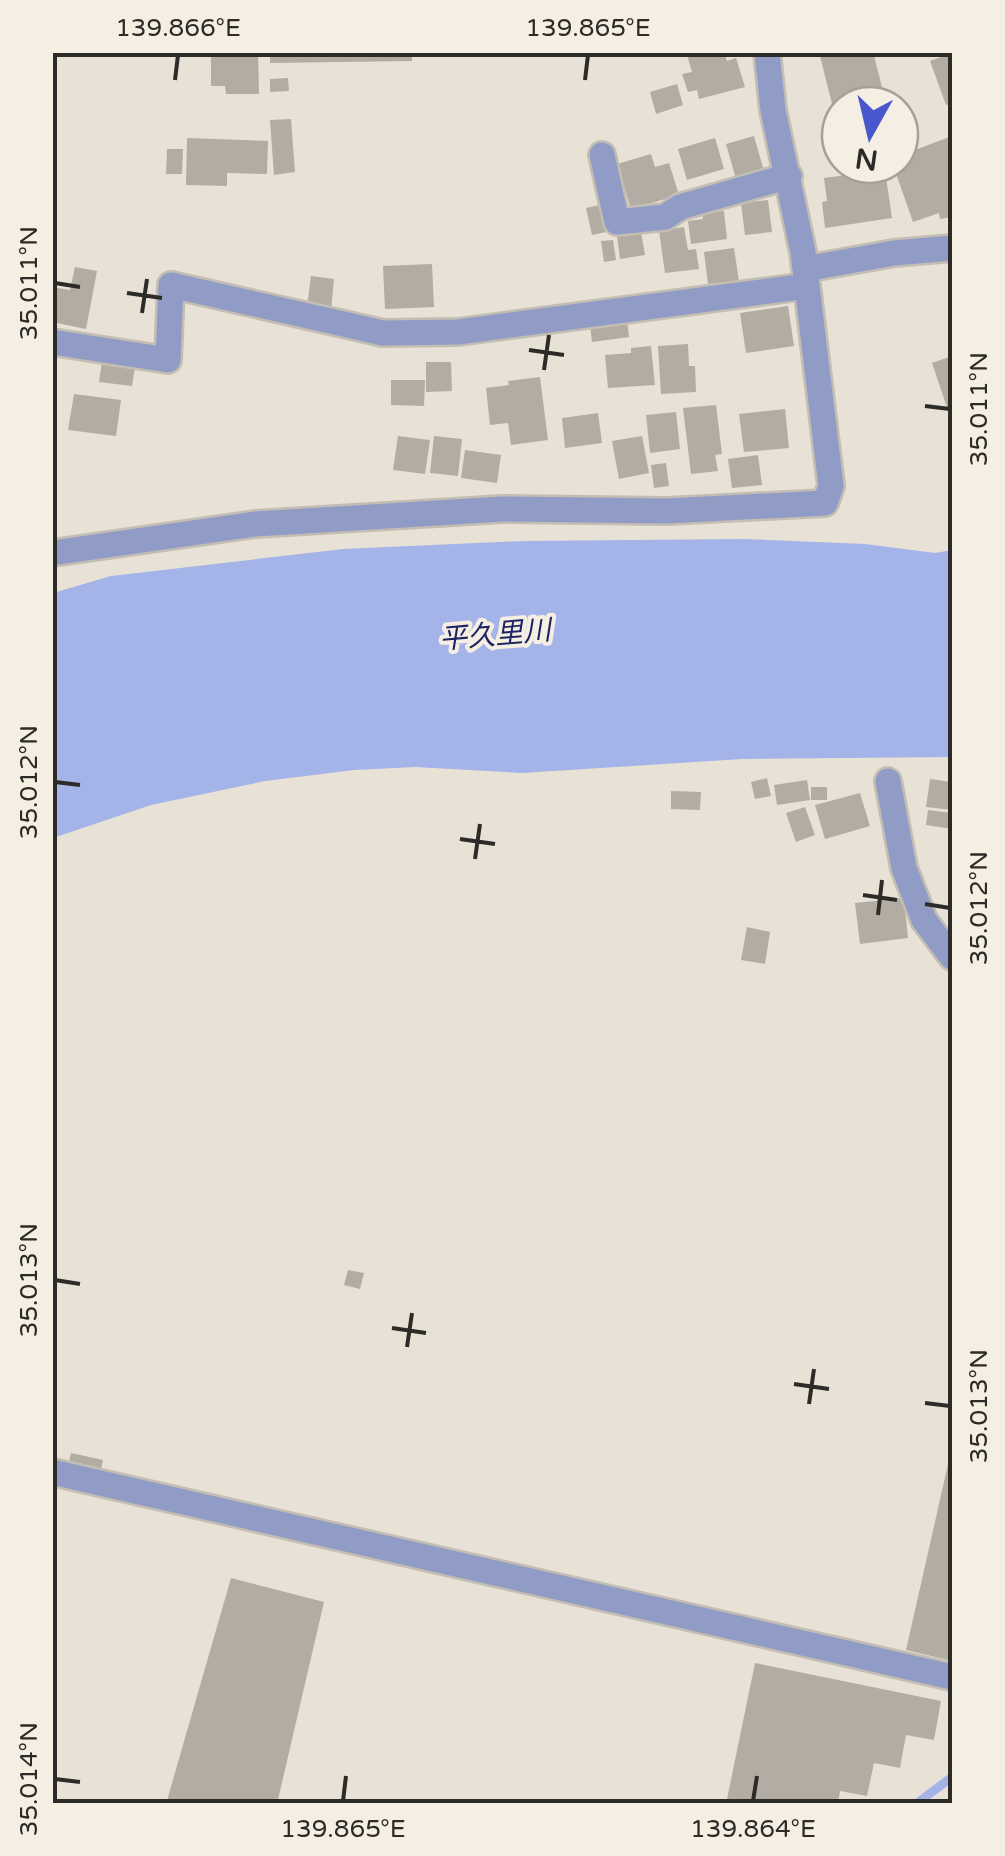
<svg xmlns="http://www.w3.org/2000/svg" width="1005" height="1856" viewBox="0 0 1005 1856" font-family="'Varela Round','Noto Sans JP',sans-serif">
<rect width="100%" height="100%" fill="#e8e1d6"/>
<path fill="#a4b3e8" d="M743,539L865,544L935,553L952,550V757L742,759L522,773L415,767L354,770L265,781L151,805L53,838V593L111,576L343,549L524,541Z"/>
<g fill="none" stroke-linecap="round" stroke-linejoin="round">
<path stroke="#a4b3e8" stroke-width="9" d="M916,1804L952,1777"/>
</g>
<path fill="#b3aca2" d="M211,52H258L259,94H226L225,86H211Z
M270,52H412V61L270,63Z
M697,52H724L727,61L736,58L745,87L699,99L697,90L688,92L682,74L692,72L687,55Z
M835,52H873L883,91L832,104L820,56Z
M952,53V103L946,105L930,61Z
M288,78L289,91L270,92V79Z
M677,84L683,105L656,114L650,92Z
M291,119L295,172L274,175L270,120Z
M754,136L764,171L736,179L726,144Z
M952,136V217L940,219L939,213L913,222L893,165H900V149L913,144L915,150Z
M187,138L268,141L267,174L227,173V186L186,185Z
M715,138L724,169L687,180L678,149Z
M167,149H183L182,174H166Z
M651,154L655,167L669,163L679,195L631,209L617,164Z
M885,170L892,218L825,228L822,202L827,201L824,178Z
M768,200L772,232L745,235L741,203Z
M600,205L606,232L592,235L586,208Z
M724,211L727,239L691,244L688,221L703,219L702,213Z
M684,227L688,250L696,249L699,269L665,273L659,231Z
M641,232L645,255L620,259L617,236Z
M613,240L616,260L604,262L601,241Z
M734,248L739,281L708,284L704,252Z
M432,264L434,307L385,309L383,266Z
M75,267L97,271L86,329L52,322V287L70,290Z
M311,276L334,279L331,310L307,307Z
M788,306L794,346L746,353L740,313Z
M626,312L629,337L592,342L589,317Z
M688,344L689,366H695L696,392L661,394L658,346Z
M651,346L655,385L608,388L605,355L631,353V348Z
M952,356V422L932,363Z
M102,362L135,367L132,386L99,382Z
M426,362H451L452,391L426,392Z
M540,377L548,440L511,445L508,423L490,425L486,388L509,385L508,381Z
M391,380H425L424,406L391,405Z
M74,394L121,400L116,436L68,430Z
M716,405L722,454L715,455L718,471L691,474L683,408Z
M785,409L789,448L744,452L739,414Z
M676,412L680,449L650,453L646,415Z
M598,413L602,443L565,448L562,418Z
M398,436L430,440L425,474L393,470Z
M434,436L462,439L458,476L430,473Z
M642,436L649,473L619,479L612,441Z
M465,450L501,455L497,483L461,478Z
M758,455L762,485L732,488L728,459Z
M666,463L669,486L654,488L651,465Z
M767,778L771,796L755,799L751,782Z
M930,779L952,782V810L926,807Z
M807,780L810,800L777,805L774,785Z
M811,787H827V800H811Z
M671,791L701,792L700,810L671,809Z
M860,793L870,826L825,839L815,805Z
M805,807L815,835L796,842L786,813Z
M928,810L952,813V829L926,825Z
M904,898L908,938L860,944L855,903Z
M747,927L770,932L765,964L741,960Z
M348,1270L364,1273L360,1289L344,1285Z
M951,1451H952V1661L906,1650Z
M71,1453L103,1460L100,1474L68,1467Z
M231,1578L324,1602L277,1804H166Z
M755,1663L941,1701L934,1740L906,1735L900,1768L874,1763L867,1796L840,1791L838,1804H726Z"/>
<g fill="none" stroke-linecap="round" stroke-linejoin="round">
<defs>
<path id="street" d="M602,155L617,222L665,217L680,207L789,176
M805,269L894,253L952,248
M52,342L168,360L171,285L383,333L458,332L807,286
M52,553L255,524L503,509L667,511L825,503L831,486L803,252L773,110L767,52
M888,781L904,868L924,920L952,957
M52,1472L952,1677"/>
</defs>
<use href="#street" stroke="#c3bdb3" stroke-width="30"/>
<use href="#street" stroke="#909cc5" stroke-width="25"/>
</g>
<path fill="none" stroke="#2d2b27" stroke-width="4" d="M175,80L178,55M585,80L588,55M55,283L80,287M127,293L162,298M142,313L147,279M529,350L564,355M544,370L549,335M925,406L950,409M55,782L80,785M460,839L495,844M475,859L480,824M863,895L897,900M925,904L950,908M878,915L882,880M55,1280L80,1284M392,1328L426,1333M407,1347L412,1313M794,1384L829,1389M925,1403L950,1406M809,1404L814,1369M55,1779L80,1782M343,1801L346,1776M753,1801L757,1776"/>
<g text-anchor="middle" stroke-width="8" stroke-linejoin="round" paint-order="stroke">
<g font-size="28" font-style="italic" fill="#1d2462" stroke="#f5eee3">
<text transform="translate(495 634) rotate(-5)" y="10">平久里川</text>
</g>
</g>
<rect width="1005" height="1856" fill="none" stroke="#f5eee3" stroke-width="110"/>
<g transform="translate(870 135) rotate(188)"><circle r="48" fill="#f5eee3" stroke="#a5a098" stroke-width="2.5"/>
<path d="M0-8L18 38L0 25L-18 38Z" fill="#4858cc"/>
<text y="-15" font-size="28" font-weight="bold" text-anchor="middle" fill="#2d2b27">N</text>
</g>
<rect x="55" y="55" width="895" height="1746" fill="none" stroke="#2d2b27" stroke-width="4"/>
<g font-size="25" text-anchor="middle" fill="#2d2b27">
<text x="178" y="36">139.866°E</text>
<text x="588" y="36">139.865°E</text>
<text transform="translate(28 283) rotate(-90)" y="9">35.011°N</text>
<text transform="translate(978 409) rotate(-90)" y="9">35.011°N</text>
<text transform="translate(28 782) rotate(-90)" y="9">35.012°N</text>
<text transform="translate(978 908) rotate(-90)" y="9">35.012°N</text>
<text transform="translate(28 1280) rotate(-90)" y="9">35.013°N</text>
<text transform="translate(978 1406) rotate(-90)" y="9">35.013°N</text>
<text transform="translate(28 1779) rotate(-90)" y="9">35.014°N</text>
<text x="343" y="1837">139.865°E</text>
<text x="753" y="1837">139.864°E</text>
</g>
</svg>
